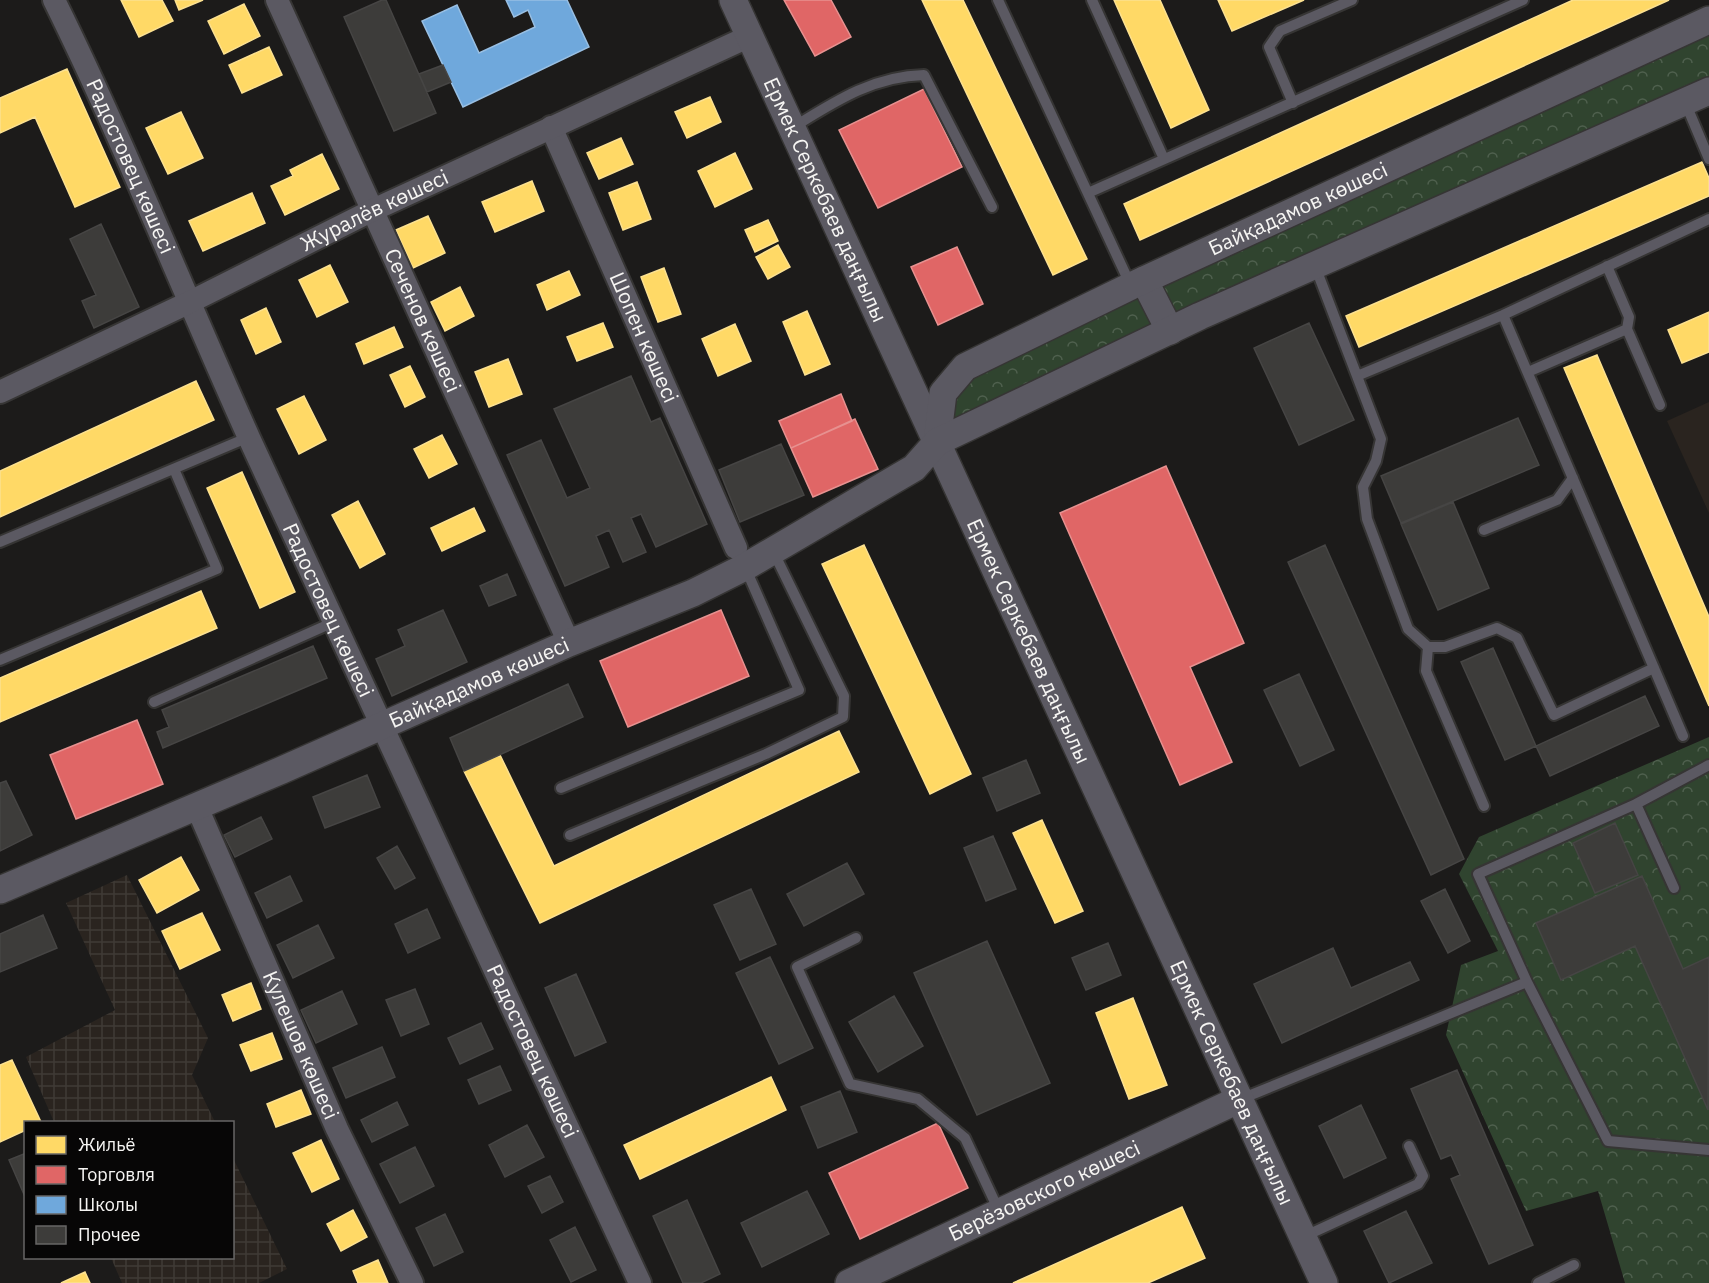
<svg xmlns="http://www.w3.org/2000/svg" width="1709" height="1283" viewBox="0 0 1709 1283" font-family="'IBM Plex Sans',sans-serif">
<defs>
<pattern id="industrial-grid" width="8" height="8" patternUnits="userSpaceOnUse" patternTransform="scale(1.5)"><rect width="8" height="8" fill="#2a241f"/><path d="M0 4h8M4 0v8" fill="none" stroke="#3f3a35"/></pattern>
<pattern id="forest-crowns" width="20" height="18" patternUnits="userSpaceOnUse" patternTransform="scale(1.5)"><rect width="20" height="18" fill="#30442f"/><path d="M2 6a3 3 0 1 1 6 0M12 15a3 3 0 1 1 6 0" fill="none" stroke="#4f604e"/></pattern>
</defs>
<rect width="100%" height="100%" fill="#1c1b1a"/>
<path fill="#2a241f" d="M1709,402V513L1667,421Z"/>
<path fill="url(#industrial-grid)" d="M127,875L208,1038L192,1075L215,1122H54L26,1057L115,1010L66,903Z
M233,1158L287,1269L259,1283H122L111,1258H232Z"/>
<path fill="url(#forest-crowns)" d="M1709,34V84L943,433L956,381Z
M1709,737V1283H1625L1598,1191L1526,1211L1446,1035L1461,965L1498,951L1459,874L1479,837Z"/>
<path fill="#ffd966" stroke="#fce190" stroke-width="1.5" d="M121,0H162L173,21L139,37Z
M175,0H203L179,10Z
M922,0H963L1087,259L1053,275Z
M1114,0H1160L1209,110L1171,128Z
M1218,0H1304L1232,31Z
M1573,0H1669L1140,240L1124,204Z
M244,4L260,36L224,54L208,21Z
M269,47L282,75L242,93L229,65Z
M67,69L120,187L75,207L35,117L0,133V98Z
M710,97L721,122L687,138L675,112Z
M181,112L203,158L168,174L146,128Z
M621,138L633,164L599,179L587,153Z
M735,153L752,189L715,207L698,171Z
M322,154L339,189L285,215L271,186L293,176L290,170Z
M1702,162L1709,178V196L1359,347L1346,316Z
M532,181L544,211L495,232L482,202Z
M637,182L651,219L623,230L609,193Z
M252,193L265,223L203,251L189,221Z
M428,216L445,253L413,268L396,230Z
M768,220L778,241L755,252L745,230Z
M778,245L790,267L768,279L756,257Z
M330,265L348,302L317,317L299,280Z
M664,268L681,314L658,322L641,277Z
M569,271L580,295L547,310L537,285Z
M460,287L474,316L445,331L431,302Z
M266,308L281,342L256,354L241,320Z
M807,311L830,364L805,375L783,322Z
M1709,312V352L1682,363L1668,330Z
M603,323L613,347L577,361L567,337Z
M735,324L751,361L718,376L702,339Z
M394,327L403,347L364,364L356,344Z
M1597,355L1709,617V706L1564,368Z
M508,359L522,394L489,407L475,372Z
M410,366L425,397L405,407L390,375Z
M196,381L214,420L0,517V471Z
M304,396L326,440L299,454L277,409Z
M442,435L457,464L429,478L414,449Z
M242,472L295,592L260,608L207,488Z
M358,501L385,554L360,568L332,515Z
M474,508L485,531L442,551L431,528Z
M864,545L971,774L930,794L822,564Z
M201,591L217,628L0,722V678Z
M839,731L859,772L540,923L464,771L500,755L554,866Z
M1042,820L1083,911L1055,923L1013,833Z
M181,857L199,890L157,913L139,880Z
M202,913L220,950L180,969L162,931Z
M251,983L261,1009L233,1021L222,995Z
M1133,998L1167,1085L1129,1099L1096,1013Z
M272,1033L282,1059L251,1071L240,1045Z
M12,1060L41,1122H26V1130L0,1142V1065Z
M771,1077L786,1110L640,1179L624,1145Z
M301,1090L311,1114L276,1127L267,1104Z
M321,1140L339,1179L312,1192L293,1153Z
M1182,1207L1205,1258L1148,1283H1013Z
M353,1210L367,1237L341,1251L327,1224Z
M378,1260L388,1283H358L353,1271Z
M85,1272L90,1283H61Z"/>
<path fill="#e06666" stroke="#e79190" stroke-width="1.5" d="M784,0H831L851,37L815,56Z
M924,89L962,167L878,208L839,130Z
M957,247L983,304L938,325L911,267Z
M841,394L852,421L791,448L779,421Z
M855,419L878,469L813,497L791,448Z
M1166,466L1244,643L1190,667L1232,762L1180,785L1060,513Z
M721,610L749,676L628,727L600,661Z
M137,720L163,784L76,819L50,755Z
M938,1123L968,1188L860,1239L829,1173Z"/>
<path fill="#6fa8dc" stroke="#98bfe3" stroke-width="1.5" d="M506,0H567L589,47L463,107L422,21L457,5L479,53L535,27L528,10L514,17Z"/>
<path fill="#3d3c3a" stroke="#464544" stroke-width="1.5" d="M382,0H386L436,113L394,131L344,17Z
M443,65L451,82L427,92L419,74Z
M101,224L139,307L94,328L82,301L96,295L70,239Z
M1309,323L1354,420L1299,445L1254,348Z
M631,376L651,422L660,418L707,524L656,547L641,514L631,518L646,552L623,562L609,530L596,536L609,567L565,586L507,455L541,440L567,498L590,488L554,409Z
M1518,418L1539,465L1401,523L1381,476Z
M781,444L804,495L740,522L719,470Z
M1453,502L1489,588L1438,610L1401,524Z
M1325,545L1464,859L1431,875L1288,562Z
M507,574L516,595L489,606L480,586Z
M443,610L467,662L392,696L376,659L405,646L398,630Z
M313,646L327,678L163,748L157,732L169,727L162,710Z
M1493,648L1536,746L1505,760L1461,662Z
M1299,674L1334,750L1300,766L1264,690Z
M568,684L583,717L464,771L450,738Z
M1645,696L1659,726L1550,776L1536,746Z
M1026,760L1040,793L997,811L983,778Z
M367,775L380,807L325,828L313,797Z
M6,781L32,835L0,851V783Z
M261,817L272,839L235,857L224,835Z
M1615,823L1638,875L1595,893L1573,843Z
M993,836L1016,889L986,901L964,848Z
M397,846L415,878L395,889L377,858Z
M847,863L864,894L804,926L787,894Z
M290,876L302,901L267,918L255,893Z
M1642,876L1683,969L1709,957L1708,1110L1635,946L1561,980L1536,923Z
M751,889L776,944L740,960L714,905Z
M1445,889L1470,941L1448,953L1421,901Z
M427,909L440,938L408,953L395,924Z
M43,915L57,948L0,972V934Z
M318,925L334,958L293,978L277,945Z
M987,941L1050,1083L977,1115L914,973Z
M1108,943L1121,975L1086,990L1072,958Z
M1333,948L1351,988L1410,962L1419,980L1282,1043L1254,984Z
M770,957L813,1048L779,1064L736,973Z
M576,974L606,1042L575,1056L545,988Z
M415,989L429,1024L401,1036L386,1000Z
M342,991L357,1024L316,1043L301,1010Z
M894,996L923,1046L878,1072L849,1022Z
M481,1023L493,1049L460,1064L448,1038Z
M382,1047L395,1077L346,1098L333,1068Z
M500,1066L511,1090L479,1104L468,1080Z
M1457,1070L1533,1245L1489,1264L1451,1179L1460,1175L1451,1155L1441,1159L1411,1089Z
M840,1091L857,1132L818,1148L801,1107Z
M397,1102L408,1125L372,1142L361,1120Z
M1361,1105L1386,1158L1344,1178L1319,1126Z
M527,1125L544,1157L505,1177L489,1145Z
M415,1147L434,1186L400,1203L380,1164Z
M26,1153V1199L9,1160Z
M550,1176L563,1202L542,1213L528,1186Z
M807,1191L829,1234L762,1267L741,1223Z
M687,1200L720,1274L701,1283H683L653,1216Z
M1406,1211L1432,1263L1389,1283L1364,1231Z
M445,1214L463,1252L434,1266L416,1228Z
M575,1227L596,1270L571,1282L550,1240Z"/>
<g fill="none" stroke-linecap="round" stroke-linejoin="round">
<defs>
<path id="service" d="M998,0L1131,286
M1092,0L1164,159
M1685,102L1709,159
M1293,103L1269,47L1280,31L1352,0
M792,128C834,102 873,76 924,75L992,207
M1088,193L1523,0
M1315,266L1381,439L1376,461L1363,487L1367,519L1408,629L1428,647H1445L1497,628L1517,638L1554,715L1654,668
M1503,315L1683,736
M1627,329L1660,405
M1528,372L1627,329L1629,317L1607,266
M1357,376L1503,315L1709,219
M1484,530L1557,500L1573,478
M0,542L249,437
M1428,647L1426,671L1484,806
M0,660L217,569L174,469
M154,702L334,622
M561,788L799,690L745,567
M1636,804L1709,765
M570,835L766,754L843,717L844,696L773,551
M856,938L797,967L850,1084L918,1099L965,1138L999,1211
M1527,982L1478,874L1636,804L1674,888
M1241,1099L1527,982L1608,1141L1709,1150
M1303,1237L1418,1184L1423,1176L1409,1146
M1538,1283L1574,1265"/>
<g id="minor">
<path id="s1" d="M54,0C125,144 184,294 250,440C378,722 510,1002 640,1283"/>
<path id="s2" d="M277,0L569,643"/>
<path id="s3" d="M551,127L736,548"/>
<path id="s4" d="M0,392L190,302L371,211L750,36"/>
<path id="s5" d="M196,805L337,1129L412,1283"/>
</g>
<g id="tertiary">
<path id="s6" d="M733,0L1324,1283"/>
<path d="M1144,280L1170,331"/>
<path id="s7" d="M937,442L943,393L965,367L1131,286L1709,20"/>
<path id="s8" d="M0,890L282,770L569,643L693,593L745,567L914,468L937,442L1200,316L1709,91"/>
<path id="s9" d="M849,1283L1240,1099"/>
</g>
</defs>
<use href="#service" stroke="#363534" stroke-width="14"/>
<use href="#minor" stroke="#363534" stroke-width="26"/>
<use href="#tertiary" stroke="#363534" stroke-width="30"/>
<use href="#service" stroke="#5b5962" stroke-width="10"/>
<use href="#minor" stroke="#5b5962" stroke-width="22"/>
<use href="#tertiary" stroke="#5b5962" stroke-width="27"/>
</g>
<g text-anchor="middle" stroke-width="6" stroke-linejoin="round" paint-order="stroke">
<g font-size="21" fill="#f6f5f3" stroke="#070606">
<text dy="7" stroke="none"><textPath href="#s1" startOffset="183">Радостовец көшесі</textPath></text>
<text dy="7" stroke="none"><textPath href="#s6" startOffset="220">Ермек Серкебаев даңғылы</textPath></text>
<text dy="7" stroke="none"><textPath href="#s7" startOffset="452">Байқадамов көшесі</textPath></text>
<text dy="7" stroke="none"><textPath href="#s4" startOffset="416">Журалёв көшесі</textPath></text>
<text dy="7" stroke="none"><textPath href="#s2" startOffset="352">Сеченов көшесі</textPath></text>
<text dy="7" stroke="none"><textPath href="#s3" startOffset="230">Шопен көшесі</textPath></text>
<text dy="7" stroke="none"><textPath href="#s1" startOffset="669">Радостовец көшесі</textPath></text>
<text dy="7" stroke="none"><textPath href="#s6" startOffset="706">Ермек Серкебаев даңғылы</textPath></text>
<text dy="7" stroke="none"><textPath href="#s8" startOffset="522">Байқадамов көшесі</textPath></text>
<text dy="7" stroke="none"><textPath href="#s5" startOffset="262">Кулешов көшесі</textPath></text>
<text dy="7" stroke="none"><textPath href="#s1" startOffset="1155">Радостовец көшесі</textPath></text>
<text dy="7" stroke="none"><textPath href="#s6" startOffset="1192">Ермек Серкебаев даңғылы</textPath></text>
<text dy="7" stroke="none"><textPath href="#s9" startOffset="216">Берёзовского көшесі</textPath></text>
</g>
</g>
<rect x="24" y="1121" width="210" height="138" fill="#070606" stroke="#676665" stroke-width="1.5"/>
<rect x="36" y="1136" width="30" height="18" fill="#ffd966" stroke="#676665" stroke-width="1.5"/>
<text x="78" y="1151" font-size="18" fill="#f6f5f3">Жильё</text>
<rect x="36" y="1166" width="30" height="18" fill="#e06666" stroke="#676665" stroke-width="1.5"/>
<text x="78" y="1181" font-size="18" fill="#f6f5f3">Торговля</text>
<rect x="36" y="1196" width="30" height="18" fill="#6fa8dc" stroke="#676665" stroke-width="1.5"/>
<text x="78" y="1211" font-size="18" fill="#f6f5f3">Школы</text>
<rect x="36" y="1226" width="30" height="18" fill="#3d3c3a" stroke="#676665" stroke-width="1.5"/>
<text x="78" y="1241" font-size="18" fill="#f6f5f3">Прочее</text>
</svg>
